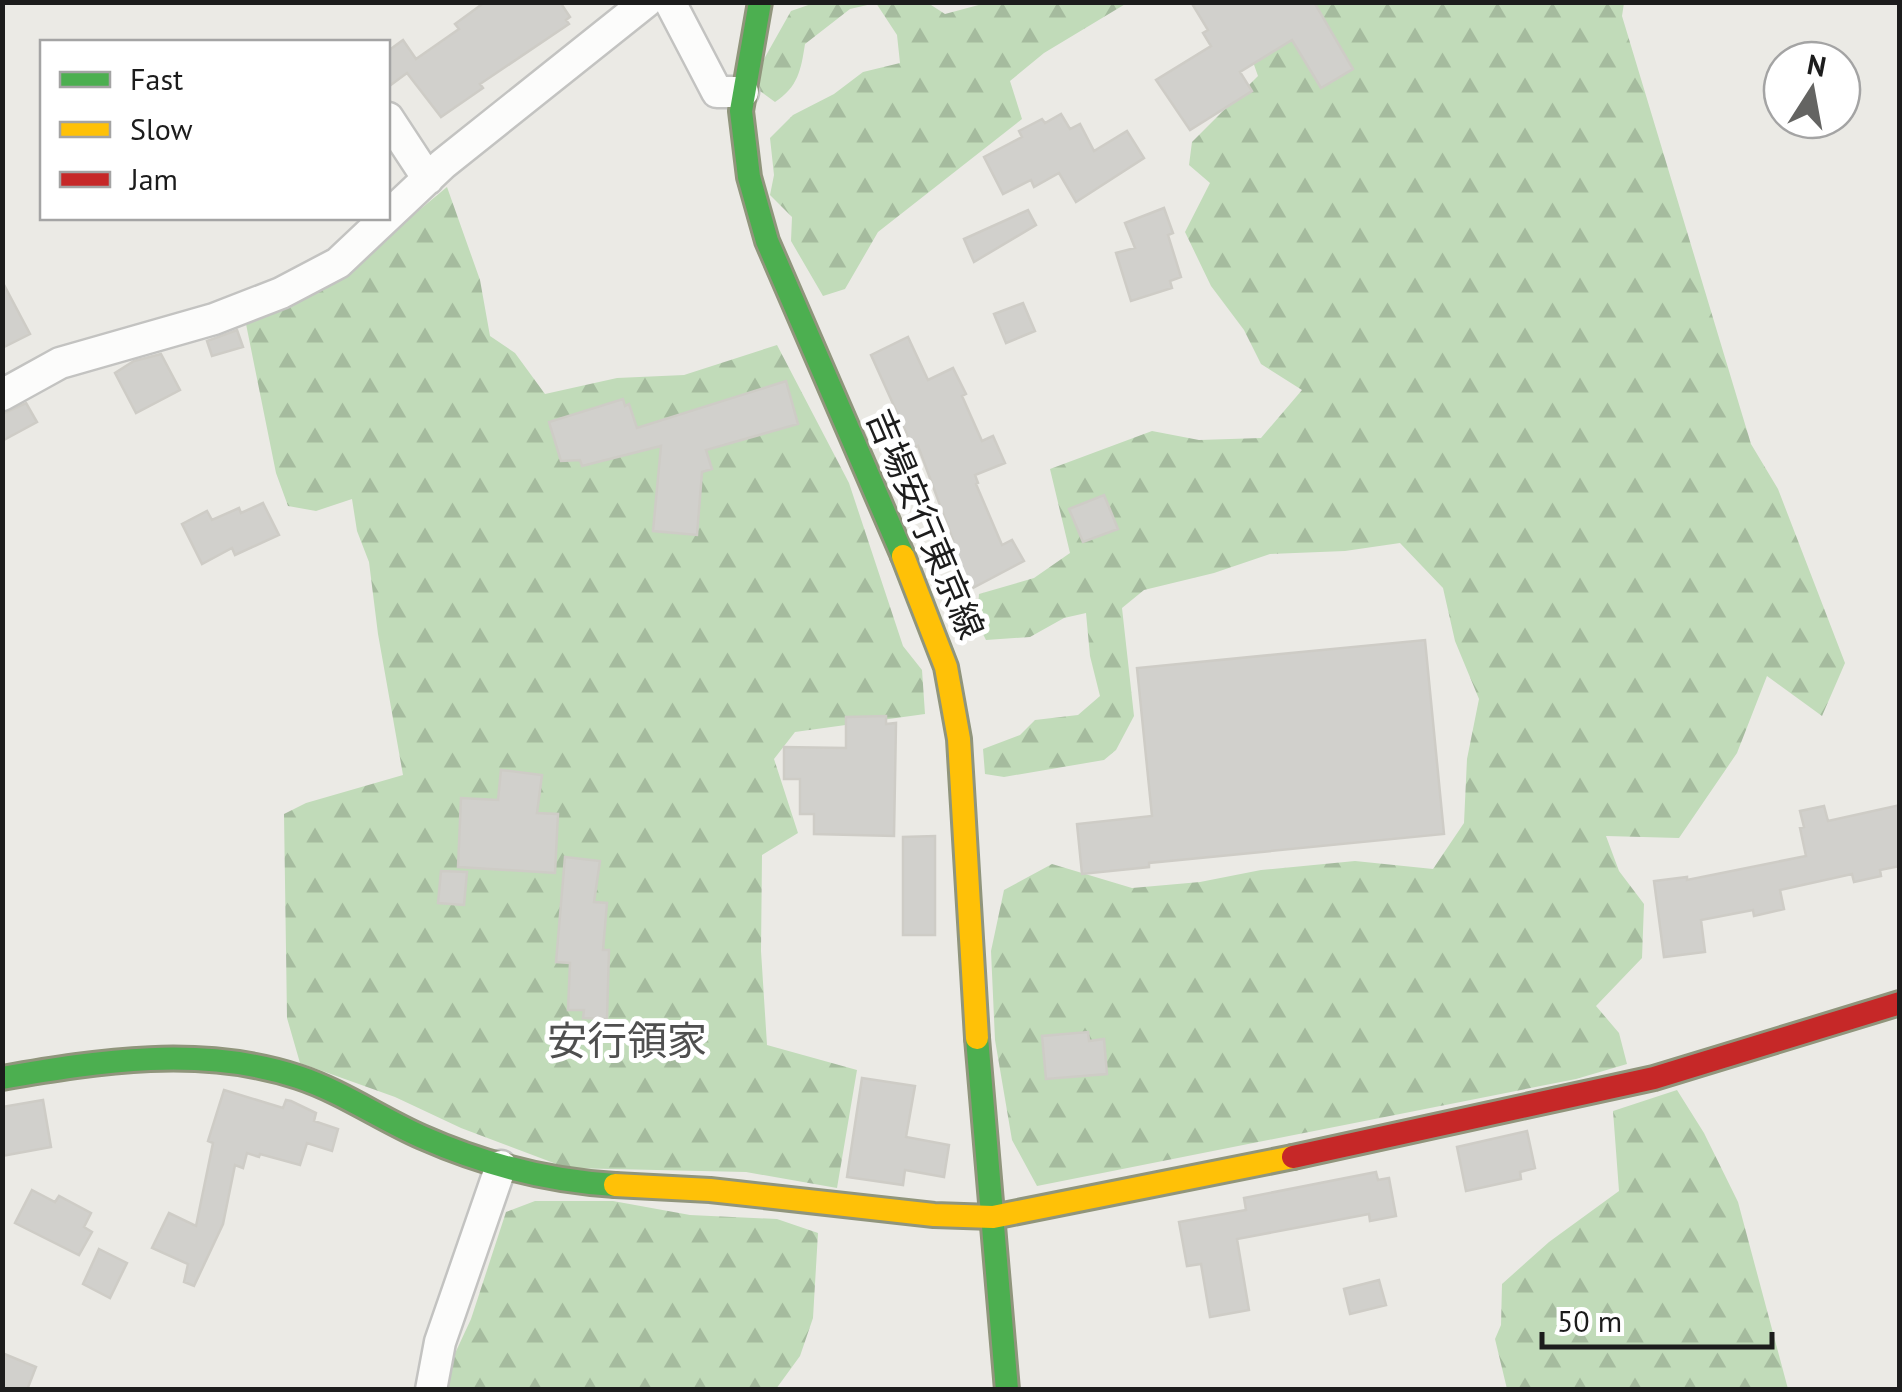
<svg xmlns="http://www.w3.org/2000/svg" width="1902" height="1392" viewBox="0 0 1902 1392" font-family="'PT Sans','Noto Sans JP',sans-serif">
<defs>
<pattern id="forest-firs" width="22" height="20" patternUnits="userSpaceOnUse" patternTransform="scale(2.5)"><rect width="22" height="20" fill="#c1dbb9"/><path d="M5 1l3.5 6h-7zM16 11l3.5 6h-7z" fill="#a5bb9e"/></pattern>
</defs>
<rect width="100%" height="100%" fill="#ebeae5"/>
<path fill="url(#forest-firs)" d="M814,3H928L945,14L986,3H1127L1044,53L1010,81L1022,119L878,232L845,289L823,296L791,241L792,217L770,195L774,175L770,138L793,115L834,94L863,72L900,63L897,35L876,3L850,9L805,44C801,70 798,87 775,102L757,89L764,59L791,11Z
M1232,3H1624L1622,16L1751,444L1778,489L1845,663L1822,716L1767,676L1737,753L1679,838L1606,836L1619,871L1644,904L1642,958L1596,1006L1619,1033L1627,1064L1576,1079L1037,1186L1012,1140L995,1040L991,951L1004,890L1052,864L1132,888L1200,882L1261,870L1355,861L1433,869L1464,823L1467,759L1479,699L1455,641L1443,588L1400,543L1345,551L1270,554L1214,573L1144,590L1122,608L1134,716L1116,750L1104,760L1004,777L985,774L983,749L1020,735L1035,720L1078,715L1100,696L1090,656L1086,613L1064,618L1030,637L986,640L977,622L979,594L1034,578L1070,553L1050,469L1152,431L1199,440L1261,438L1302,390L1261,364L1244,330L1211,286L1185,232L1210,183L1189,165L1192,142L1258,76Z
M447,187L480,280L490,336L515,353L545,394L617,378L684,375L777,345L849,483L903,646L922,670L925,714L795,732L774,759L798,833L762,855L761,951L767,1045L857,1070L837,1188L746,1172L567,1168L461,1128L395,1097L300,1063L287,1018L284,814L306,803L403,775L378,634L369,562L357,531L352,499L316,511L288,506L276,473L246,324L341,275Z
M1677,1090L1704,1133L1738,1202L1788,1389H1507L1495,1339L1501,1325L1502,1284L1549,1242L1619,1191L1613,1111Z
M535,1201H613L690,1215L777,1219L818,1233L813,1318L800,1356L776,1389L438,1390L471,1319L506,1212Z"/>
<path fill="#d1d0cc" stroke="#ceccc6" stroke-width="2.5" d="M485,2H560L570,17L566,20L569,24L480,84L483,88L441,117L407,73L388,87V51L403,40L416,59L459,29L455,24Z
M1191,2H1314L1353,69L1321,88L1292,40L1240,72L1252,91L1190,130L1156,80L1211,46L1203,33L1208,30Z
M1061,114L1070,129L1080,124L1094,151L1127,131L1144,158L1076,202L1059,173L1034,187L1031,180L1003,194L984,157L1022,137L1019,131L1042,119L1045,123Z
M1164,208L1173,233L1168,235L1181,277L1170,281L1172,288L1131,301L1116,253L1135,248L1125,223Z
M1028,210L1036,225L974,262L964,239Z
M2,281L30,334L2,348Z
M1023,303L1035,331L1006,343L994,314Z
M237,330L243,347L212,356L207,341Z
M908,337L928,380L953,368L966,394L962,396L982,441L993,436L1005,463L975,475L978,483L976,484L1002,545L1012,540L1024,561L967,591L945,544L953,540L918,446L913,448L871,355Z
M161,354L180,390L136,413L115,373L134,361Z
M786,381L798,424L706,450L712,469L702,472L697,535L653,531L661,446L582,466L580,460L561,461L549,422L623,399L625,406L629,404L637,428Z
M26,403L37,422L2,441V414Z
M1104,495L1118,529L1083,542L1069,509Z
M263,503L279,535L235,555L232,548L202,564L182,524L207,511L212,520L239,508L241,513Z
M1425,640L1444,834L1149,863V867L1082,874L1077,824L1152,816L1137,668Z
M886,716V724L896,723L894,836L814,834V814H800V779H784V747L846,748V717Z
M501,770L542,775L537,813L558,814L555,873L458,867L461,798L498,800Z
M1900,805V866L1880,870L1881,876L1854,882L1852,874L1780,890L1784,909L1754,916L1753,910L1701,920L1705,952L1664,957L1654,881L1687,877V880L1806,856L1800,828L1804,827L1800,811L1824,806L1828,821Z
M935,836V935H903V837Z
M565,857L600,861L594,902L607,903L603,950H609L607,1019L583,1018L584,1010H568L570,963L556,962Z
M441,871L467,872L464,905L438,903Z
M1088,1032L1089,1041L1104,1039L1107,1074L1046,1079L1042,1036Z
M862,1078L915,1086L906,1137L949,1145L944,1177L905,1170L903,1185L847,1177Z
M224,1090L283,1108L286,1100L291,1101L316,1113L314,1121L338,1129L332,1151L307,1143L300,1165L260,1154L259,1157L247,1153L243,1168L235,1165L223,1224L194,1286L184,1282L188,1264L152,1248L169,1213L196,1226L213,1143L208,1141Z
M43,1100L51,1147L2,1156V1107Z
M1527,1131L1535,1168L1520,1172L1521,1179L1466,1191L1457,1147Z
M1376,1172L1378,1180L1389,1178L1396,1216L1370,1221L1369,1214L1237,1239L1249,1310L1210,1317L1201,1264L1187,1266L1179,1222L1246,1210L1244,1198Z
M32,1190L55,1202L59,1196L91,1213L84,1227L92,1232L79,1255L15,1223Z
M99,1249L127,1263L110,1298L83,1284Z
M1379,1280L1386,1305L1350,1314L1344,1289Z
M2,1353L36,1367L27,1390H2Z"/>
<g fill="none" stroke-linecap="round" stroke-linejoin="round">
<defs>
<path id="street" d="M670,2L717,92H743
M388,118L428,179
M2,395L60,363L214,319L281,293L338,263L443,164L646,2
M431,1390L440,1342L501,1166"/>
<path id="fast" d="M760,2L741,111L749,177L767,241L903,556
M977,1038L1007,1390
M2,1078C99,1061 201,1045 298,1077C341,1091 381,1119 422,1137C483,1164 549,1181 615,1185"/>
<path id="slow" d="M903,556L946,667L959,739L977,1038
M615,1185L710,1190L934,1215L993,1217L1293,1157"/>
<path id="jam" d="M1293,1157L1654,1078L1900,1003"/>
</defs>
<use href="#street" stroke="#c3c3c1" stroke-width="35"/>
<use href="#fast" stroke="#90957c" stroke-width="28"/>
<use href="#slow" stroke="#90957c" stroke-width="28"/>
<use href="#jam" stroke="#90957c" stroke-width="28"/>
<use href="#street" stroke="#fcfcfb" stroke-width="30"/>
<use href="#fast" stroke="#4caf50" stroke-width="22"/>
<use href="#slow" stroke="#ffc107" stroke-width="22"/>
<use href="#jam" stroke="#c62828" stroke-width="22"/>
</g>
<g text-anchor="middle" stroke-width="10" stroke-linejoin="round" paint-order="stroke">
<g font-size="35" fill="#1c1c1c" stroke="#fff">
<text transform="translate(925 524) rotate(67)" y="12">吉場安行東京線</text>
</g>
<g font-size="40" fill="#4f4f4f" stroke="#fff">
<text x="627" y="1055">安行領家</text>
</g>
</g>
<rect width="1902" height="1392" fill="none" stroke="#1c1c1c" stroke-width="10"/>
<rect x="40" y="40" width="350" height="180" fill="#ffffff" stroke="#a4a4a4" stroke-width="2.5"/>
<rect x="60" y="72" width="50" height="15" fill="#4caf50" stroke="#a4a4a4" stroke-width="2.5"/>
<text x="130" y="90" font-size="30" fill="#1c1c1c">Fast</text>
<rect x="60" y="122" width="50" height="15" fill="#ffc107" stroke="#a4a4a4" stroke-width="2.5"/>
<text x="130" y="140" font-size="30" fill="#1c1c1c">Slow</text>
<rect x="60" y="172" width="50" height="15" fill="#c62828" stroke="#a4a4a4" stroke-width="2.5"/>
<text x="130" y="190" font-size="30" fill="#1c1c1c">Jam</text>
<g transform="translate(1812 90) rotate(11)"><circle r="48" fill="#ffffff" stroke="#a4a4a4" stroke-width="2.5"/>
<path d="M0-8L18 38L0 25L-18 38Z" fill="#646462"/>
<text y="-15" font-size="28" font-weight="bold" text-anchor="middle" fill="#1c1c1c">N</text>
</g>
<path d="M1542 1332v15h230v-15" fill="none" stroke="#1c1c1c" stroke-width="5"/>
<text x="1557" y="1332" font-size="30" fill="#1c1c1c" stroke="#ffffff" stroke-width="8" paint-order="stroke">50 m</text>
</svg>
